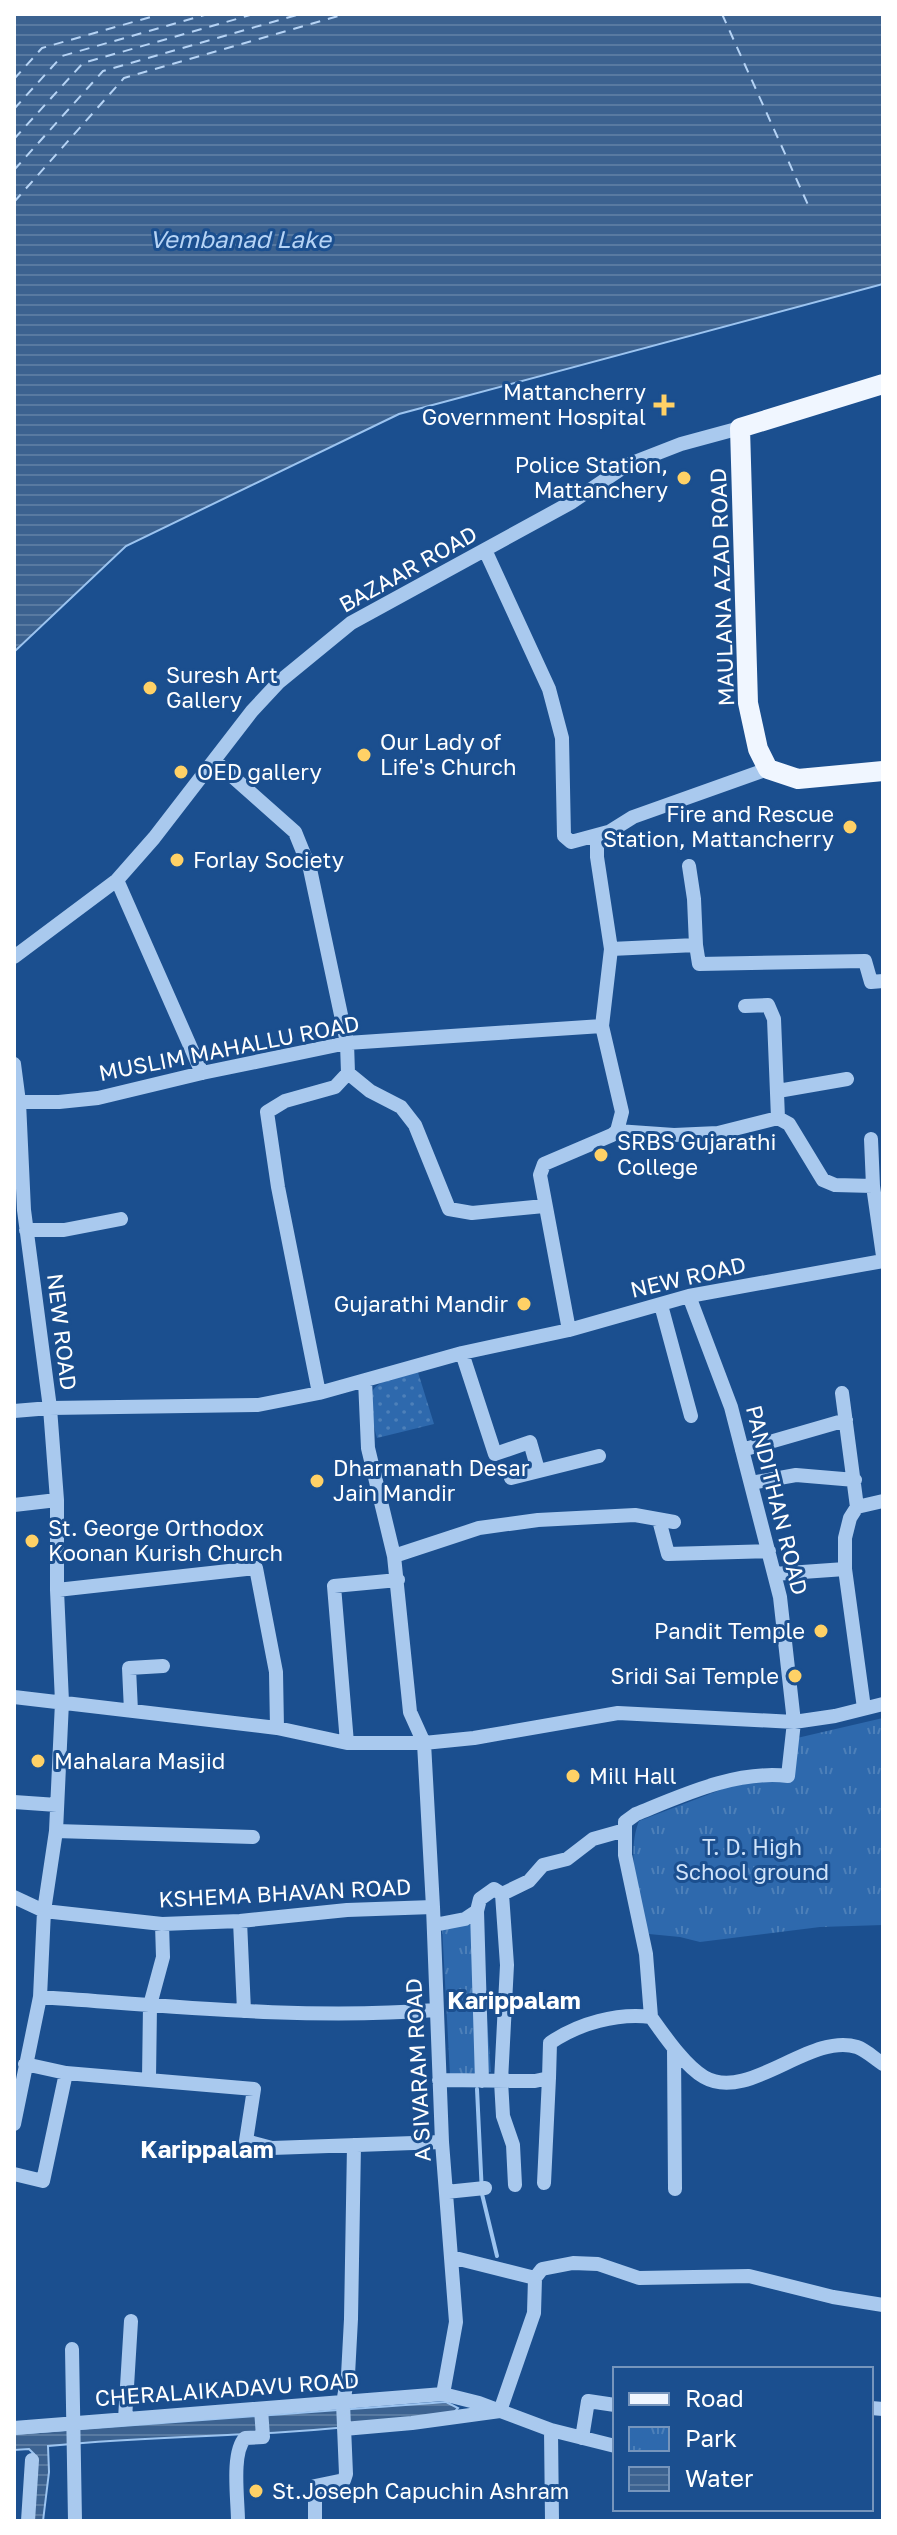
<svg xmlns="http://www.w3.org/2000/svg" width="897" height="2535" viewBox="0 0 897 2535" font-family="'Golos Text',sans-serif">
<defs>
<pattern id="park-tufts" width="24" height="20" patternUnits="userSpaceOnUse" patternTransform="scale(2)"><rect width="24" height="20" fill="#2e69ad"/><path d="M3 7l-1-3M5 7V3M7 7l1-3M15 17l-1-3M17 17v-4M19 17l1-3" fill="none" stroke="#4d80b9"/></pattern>
<pattern id="garden-dots" width="8" height="8" patternUnits="userSpaceOnUse" patternTransform="scale(2)"><rect width="8" height="8" fill="#2e69ad"/><path d="M2 2h.1M6 6h.1" fill="none" stroke="#4d80b9" stroke-width="1.8" stroke-linecap="round"/></pattern>
<pattern id="water-rules" width="6" height="5" patternUnits="userSpaceOnUse" patternTransform="scale(2)"><rect width="6" height="5" fill="#3c6290"/><path d="M0 2.5h6" fill="none" stroke="#597aa1"/></pattern>
</defs>
<rect width="100%" height="100%" fill="#1b4f8f"/>
<path fill="url(#park-tufts)" d="M883,1718V1925L820,1927L700,1942L680,1937L649,1934C638,1902 626,1853 639,1821L728,1787L754,1782H790L797,1738Z
M480,1924L491,2072L450,2075L442,1926Z"/>
<path fill="url(#garden-dots)" d="M417,1369L434,1424L377,1438C364,1383 367,1387 417,1369Z"/>
<path fill="url(#water-rules)" stroke="#9cc4f0" stroke-width="2" d="M14,14H883V284L399,414L126,546L14,652Z
M446,2402L458,2408L451,2416C384,2424 317,2431 250,2434C182,2437 115,2439 48,2446L49,2472L43,2521H31L34,2454L29,2449L14,2450V2434Z"/>
<g fill="none" stroke-linecap="round" stroke-linejoin="round">
<path stroke="#9cc4f0" stroke-width="4" d="M477,2089L482,2194L497,2256"/>
<path stroke="#b5d3f5" stroke-width="2" stroke-dasharray="10 8" stroke-linecap="butt" d="M722,14L809,207
M14,79L42,48L161,14
M14,109L62,56L208,14
M14,139L83,63L254,14
M14,170L103,71L300,14
M14,202L124,78L345,14"/>
<path stroke="#a9c9ee" stroke-width="14" d="M485,550L549,689L562,738L564,836L571,842L608,832
M215,761L295,832L310,869L347,1043L348,1073L335,1087L285,1101L267,1112L278,1187L319,1393
M689,866L694,899L696,945
M117,880L202,1073
M611,949L696,945L699,964L865,961L871,982L883,981
M14,957L117,880L154,838L252,711L279,682L351,623L572,502L627,465L681,444L740,428
M745,1006L768,1005L774,1019L778,1118
M14,1064L19,1102L24,1210L50,1408L57,1500V1590L62,1702L56,1831L44,1911L40,1997L14,2124
M348,1073L370,1091L401,1107L415,1125L449,1209L472,1213L544,1206
M778,1091L847,1079
M19,1102H59L98,1098L202,1073L347,1043L602,1026
M617,1131L674,1135L718,1133L778,1118L789,1124L823,1180L835,1185L873,1186L883,1256
M871,1139L873,1186
M26,1230H64L121,1219
M661,1305L691,1416
M569,1330L540,1175L544,1164L612,1135L617,1131L622,1112L602,1026L611,949L597,857V843L609,832L633,817L768,769
M462,1353L495,1454L530,1442L538,1470
M365,1380L368,1448L394,1556L410,1712L424,1743L433,1907L442,2142L456,2322L443,2394
M842,1393L857,1507
M14,1411L50,1408L258,1405L319,1393L462,1353L569,1330L689,1296L883,1261
M742,1450L846,1420
M511,1478L599,1456
M751,1483L796,1475L855,1480
M14,1505L57,1500
M659,1520L668,1554L769,1551
M394,1556L479,1528L538,1520L635,1515L674,1522
M774,1574L845,1569
M57,1590L256,1568L276,1672L277,1728
M14,1697L277,1728L347,1743H424L474,1738L618,1713L794,1722L835,1716L883,1704
M864,1708L845,1569V1538L850,1518L857,1507L883,1501
M131,1711L129,1668L163,1666
M347,1743L334,1586L398,1580
M14,1802L57,1805
M56,1831L253,1837
M14,1897L44,1911L162,1924L240,1921L347,1910L433,1907
M477,1911L482,2081
M240,1921L244,2011
M434,1925L465,1919L477,1911L480,1899L494,1889L502,1894
M40,1997C172,2006 304,2020 436,2010
M651,2017L646,1954L625,1855V1822L636,1814C683,1795 736,1770 788,1776L794,1722L780,1597L731,1407L689,1296
M651,2017C664,2035 684,2065 704,2077C749,2103 810,2032 857,2047C866,2050 875,2059 883,2064
M674,2048L675,2189
M25,2064L66,2073L254,2089L246,2141L272,2148L442,2142
M149,2079L150,2005L163,1957L162,1924
M439,2080L535,2081L549,2078L550,2043C579,2023 617,2013 651,2017
M14,2174L43,2181L66,2073
M544,2183L549,2078
M515,2185L513,2145L503,2116L501,2081L507,1965L502,1894L529,1881L543,1865L567,1859L593,1839L625,1830
M446,2192L485,2188
M451,2257L535,2278
M72,2349L75,2521
M871,2408L883,2409
M125,2419L131,2321
M14,2428L443,2394L479,2403L551,2430L615,2446
M344,2429L412,2423L500,2411L534,2313L535,2278L542,2269L573,2263L598,2264L639,2278L749,2276L833,2297L883,2305
M551,2430L552,2521
M582,2438L588,2401L615,2405
M28,2521L32,2460
M238,2521C238,2500 231,2453 245,2438L263,2437L261,2409
M315,2521V2486L344,2480L346,2474L343,2403L348,2375L351,2319L354,2145"/>
<path stroke="#f0f6ff" stroke-width="20" d="M883,384L740,428L748,703L758,749L768,769L798,779L883,771"/>
</g>
<g fill="#ffd166" stroke="#1b4f8f" stroke-width="3">
<path d="M660 393h8v8h8v8h-8v8h-8v-8h-8v-8h8z"/>
<circle cx="684" cy="478" r="8"/>
<circle cx="150" cy="688" r="8"/>
<circle cx="364" cy="755" r="8"/>
<circle cx="181" cy="772" r="8"/>
<circle cx="850" cy="827" r="8"/>
<circle cx="177" cy="860" r="8"/>
<circle cx="601" cy="1155" r="8"/>
<circle cx="524" cy="1304" r="8"/>
<circle cx="317" cy="1481" r="8"/>
<circle cx="32" cy="1541" r="8"/>
<circle cx="821" cy="1631" r="8"/>
<circle cx="795" cy="1676" r="8"/>
<circle cx="38" cy="1761" r="8"/>
<circle cx="573" cy="1776" r="8"/>
<circle cx="256" cy="2491" r="8"/>
</g>
<g text-anchor="middle" stroke-width="6" stroke-linejoin="round" paint-order="stroke">
<g font-size="22" fill="#fff" stroke="#1b4f8f" text-anchor="start">
<text x="646" y="400" text-anchor="end">Mattancherry<tspan x="646" dy="25">Government Hospital</tspan></text>
<text x="668" y="473" text-anchor="end">Police Station,<tspan x="668" dy="25">Mattanchery</tspan></text>
<text x="166" y="683">Suresh Art<tspan x="166" dy="25">Gallery</tspan></text>
<text x="380" y="750">Our Lady of<tspan x="380" dy="25">Life's Church</tspan></text>
<text x="197" y="780">OED gallery</text>
<text x="834" y="822" text-anchor="end">Fire and Rescue<tspan x="834" dy="25">Station, Mattancherry</tspan></text>
<text x="193" y="868">Forlay Society</text>
<text x="617" y="1150">SRBS Gujarathi<tspan x="617" dy="25">College</tspan></text>
<text x="508" y="1312" text-anchor="end">Gujarathi Mandir</text>
<text x="333" y="1476">Dharmanath Desar<tspan x="333" dy="25">Jain Mandir</tspan></text>
<text x="48" y="1536">St. George Orthodox<tspan x="48" dy="25">Koonan Kurish Church</tspan></text>
<text x="805" y="1639" text-anchor="end">Pandit Temple</text>
<text x="779" y="1684" text-anchor="end">Sridi Sai Temple</text>
<text x="54" y="1769">Mahalara Masjid</text>
<text x="589" y="1784">Mill Hall</text>
<text x="272" y="2499">St.Joseph Capuchin Ashram</text>
</g>
<g font-size="22" fill="#fff" stroke="#1b4f8f">
<text transform="translate(408 569) rotate(-29)" y="8">BAZAAR ROAD</text>
<text transform="translate(722 587) rotate(-92)" y="8">MAULANA AZAD ROAD</text>
<text transform="translate(229 1048) rotate(-11)" y="8">MUSLIM MAHALLU ROAD</text>
<text transform="translate(688 1277) rotate(-13)" y="8">NEW ROAD</text>
<text transform="translate(62 1332) rotate(83)" y="8">NEW ROAD</text>
<text transform="translate(777 1500) rotate(76)" y="8">PANDITHAN ROAD</text>
<text transform="translate(285 1893) rotate(-3)" y="8">KSHEMA BHAVAN ROAD</text>
<text transform="translate(418 2070) rotate(-93)" y="8">A SIVARAM ROAD</text>
<text transform="translate(227 2389) rotate(-4)" y="8">CHERALAIKADAVU ROAD</text>
</g>
<g font-size="22" fill="#cfe3fa" stroke="#1b4f8f">
<text x="752" y="1855">T. D. High<tspan x="752" dy="25">School ground</tspan></text>
</g>
<g font-size="24" font-style="italic" fill="#b5d3f5" stroke="#1b4f8f">
<text x="240" y="248">Vembanad Lake</text>
</g>
<g font-size="24" font-weight="bold" fill="#fff" stroke="#1b4f8f">
<text x="514" y="2009">Karippalam</text>
<text x="207" y="2158">Karippalam</text>
</g>
</g>
<rect width="897" height="2535" fill="none" stroke="#ffffff" stroke-width="32"/>
<rect x="613" y="2367" width="260" height="144" fill="#1b4f8f" stroke="#7695bc" stroke-width="2"/>
<rect x="629" y="2393" width="40" height="12" fill="#f0f6ff" stroke="#7695bc" stroke-width="2"/>
<text x="685" y="2407" font-size="24" fill="#ffffff">Road</text>
<rect x="629" y="2427" width="40" height="24" fill="url(#park-tufts)" stroke="#7695bc" stroke-width="2"/>
<text x="685" y="2447" font-size="24" fill="#ffffff">Park</text>
<rect x="629" y="2467" width="40" height="24" fill="url(#water-rules)" stroke="#7695bc" stroke-width="2"/>
<text x="685" y="2487" font-size="24" fill="#ffffff">Water</text>
</svg>
